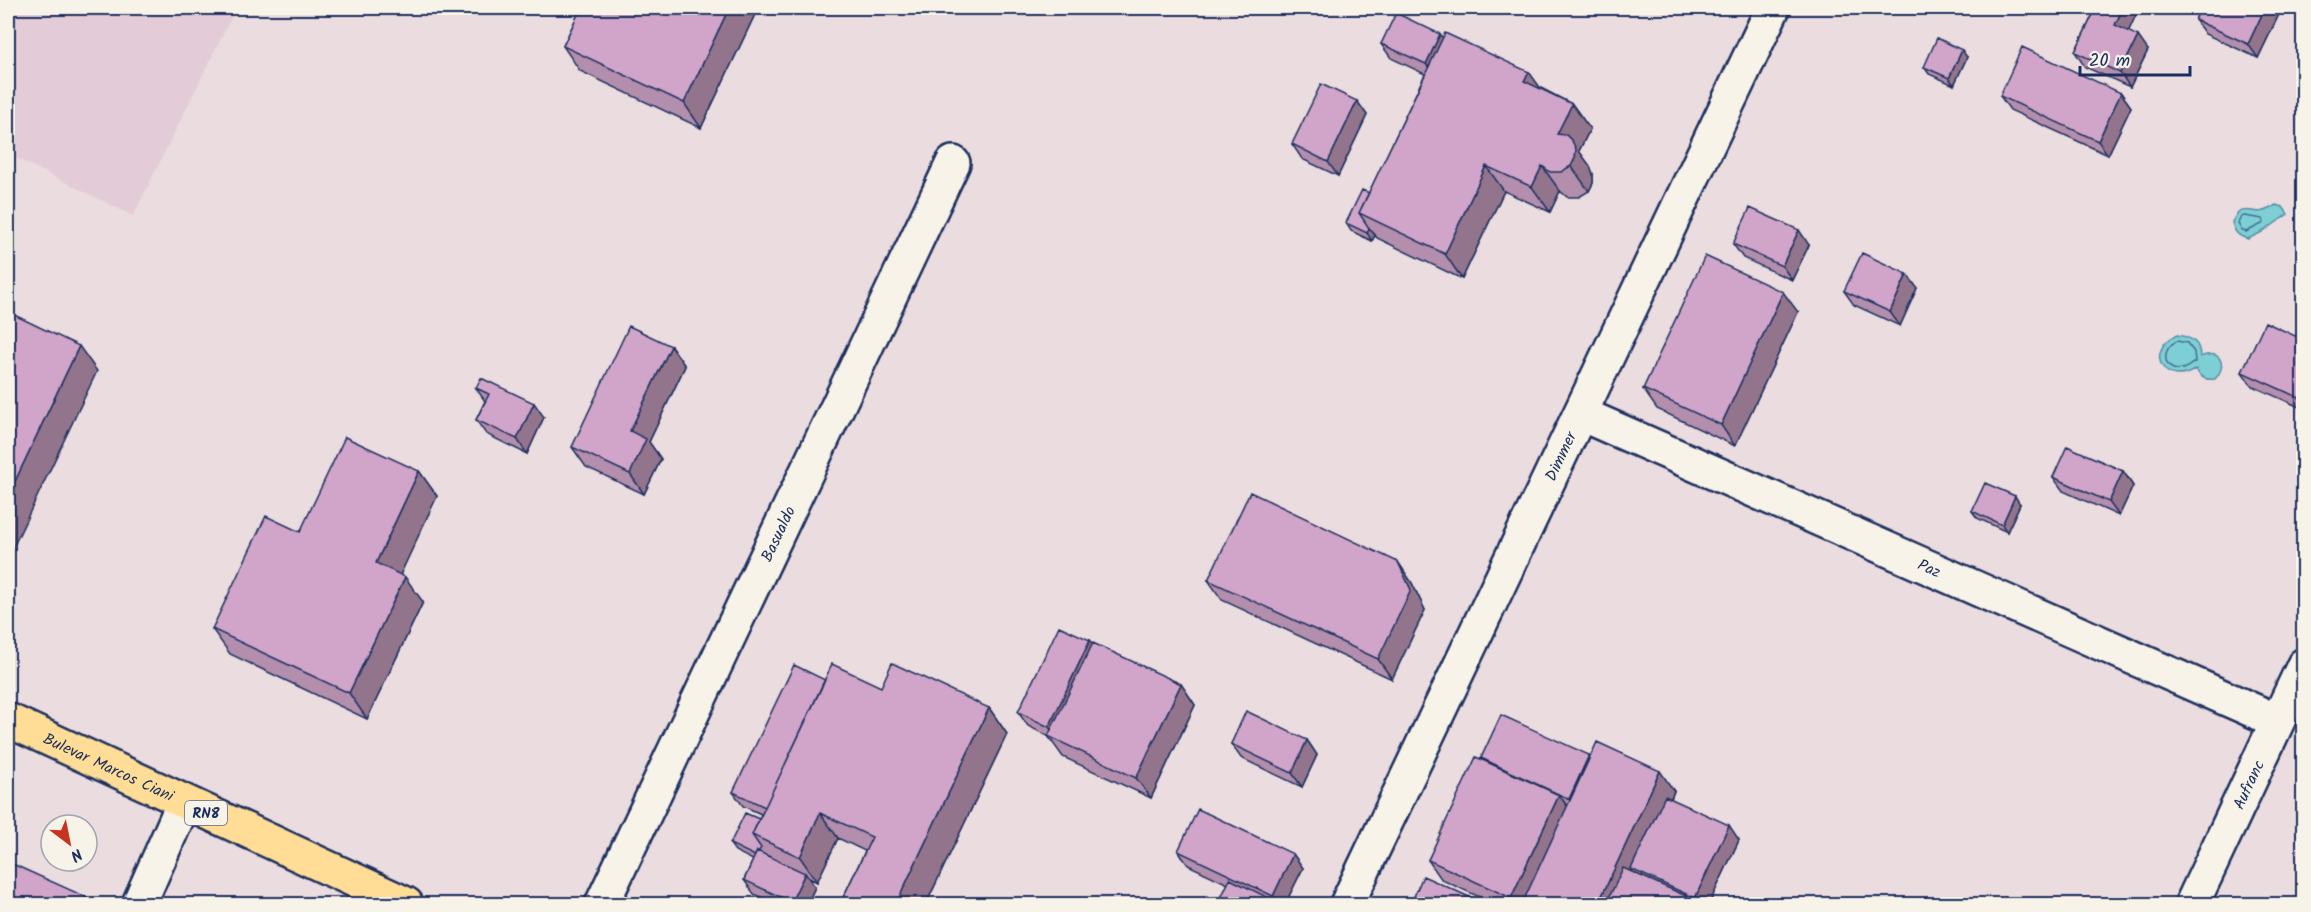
<svg xmlns="http://www.w3.org/2000/svg" width="2311" height="912" viewBox="0 0 2311 912" font-family="Kalam,sans-serif">
<rect width="100%" height="100%" fill="#ebdcdf"/>
<filter id="ink" filterUnits="userSpaceOnUse"><feTurbulence type="fractalNoise" baseFrequency=".0167" numOctaves="2"/><feDisplacementMap in="SourceGraphic" scale="12" xChannelSelector="R" yChannelSelector="G"/><feConvolveMatrix kernelMatrix="1 2 1 2 8 2 1 2 1" color-interpolation-filters="sRGB"/></filter>
<g filter="url(#ink)">
<path fill="#e3ccd8" d="M8,8H236L133,216L8,154Z"/>
<path fill="#7dced5" stroke="#568ea5" stroke-width="1.5" d="M2276,205L2283,207L2288,214L2264,231L2248,239C2238,236 2234,232 2232,222L2238,212C2255,206 2254,219 2276,205Z
M2177,335C2191,337 2200,342 2200,357C2219,348 2229,364 2215,379C2205,380 2200,378 2196,369C2164,390 2143,350 2177,335Z"/>
<g fill="none" stroke-linecap="round" stroke-linejoin="round">
<path stroke="#426f8e" stroke-width="1.5" d="M2245,216L2263,219L2264,223L2246,232L2241,230L2238,223L2241,217Z
M2177,341L2187,343L2194,352L2195,362C2191,364 2187,368 2182,369C2164,374 2159,349 2177,341Z"/>
<defs>
<g id="minor">
<path id="s1" d="M1581,414L2277,721"/>
<path d="M139,904L184,802"/>
<path id="s2" d="M602,904L953,163"/>
<path id="s3" d="M1347,904L1773,8"/>
<path id="s4" d="M2192,904L2304,665"/>
</g>
<g id="trunk">
<path id="s5" d="M8,720L406,904"/>
</g>
</defs>
<use href="#minor" stroke="#1b2f5e" stroke-width="38"/>
<use href="#trunk" stroke="#1b2f5e" stroke-width="38"/>
<use href="#minor" stroke="#f7f3e8" stroke-width="33"/>
<use href="#trunk" stroke="#ffdd96" stroke-width="33"/>
</g>
<path fill="#b38ead" stroke="#1b2f5e" stroke-width="1.5" d="M581,8H758L701,128L580,71L563,46Z
M2096,8H2139L2128,32L2148,50L2130,87L2085,67L2075,52Z
M2200,8H2282L2258,58L2205,34L2195,20Z
M1440,34L1442,38L1541,88L1572,104L1590,129L1579,151L1590,166L1593,174V183L1589,191L1579,197H1567L1560,191L1550,212L1504,191L1462,279L1377,238L1375,235L1372,241L1351,231L1346,223L1369,193L1425,74L1391,58L1381,44Z
M1967,57L1954,85L1929,74L1924,67Z
M2121,93L2131,107L2108,155L2010,110L2000,96Z
M1357,101L1367,115L1338,176L1302,159L1292,144Z
M1733,244L1809,245L1792,280L1743,258Z
M2304,245V267L2297,258Z
M1907,274L1917,288L1900,326L1854,305L1844,291Z
M1798,312L1735,446L1657,409L1643,389Z
M2304,340V409L2252,386L2242,372Z
M671,346L685,366L649,442L661,459L644,494L586,467L572,447Z
M476,388L544,417L527,454L486,434L476,420L485,401Z
M419,471L437,496L400,574L423,602L367,719L230,654L212,629L300,532Z
M2123,471L2133,486L2119,516L2063,491L2053,477Z
M2020,504L2007,532L1977,518L1972,511Z
M1398,562L1412,583L1425,610L1392,679L1222,600L1208,580Z
M1090,640L1093,644L1181,684L1195,705L1151,798L1063,757L1048,736L1028,726L1018,712Z
M825,680L881,687L989,708L1007,734L926,904H840L865,851L838,838L817,882L809,878L815,887L807,904H777L754,894L744,880L753,860L735,851L730,844L759,819L761,814L743,806L733,792Z
M1307,740L1317,755L1302,787L1241,758L1231,744Z
M1590,757L1674,791L1671,799L1739,840L1709,904H1495L1442,880L1428,860L1482,760L1481,758Z
M1178,851L1293,854L1303,868L1285,904H1218L1228,884L1188,865Z"/>
<path fill="#92748d" stroke="#1b2f5e" stroke-width="1.5" d="M729,8H758L701,128L684,103Z
M2123,8H2139L2125,39L2115,25Z
M2265,8H2282L2258,58L2248,44Z
M1440,34L1450,48L1436,79L1426,64Z
M2138,36L2148,50L2130,87L2120,73Z
M1962,50L1967,57L1954,85L1949,78Z
M1529,72L1547,97L1524,81Z
M2121,93L2131,107L2108,155L2098,141Z
M1357,101L1367,115L1338,176L1328,162Z
M1572,104L1590,129L1579,151L1590,166L1593,174V183L1589,191L1571,166L1557,134Z
M1486,166L1504,191L1462,279L1445,254Z
M1542,166L1560,191L1550,212L1532,187Z
M1369,228L1375,235L1372,241L1367,233Z
M1799,230L1809,245L1792,280L1782,266Z
M1907,274L1917,288L1900,326L1890,312Z
M1783,292L1798,312L1735,446L1721,425Z
M79,346L97,371L8,558V496Z
M671,346L685,366L649,442L661,459L644,494L630,474V431Z
M534,403L544,417L527,454L517,439Z
M419,471L437,496L394,588L376,563Z
M2123,471L2133,486L2119,516L2109,502Z
M2015,496L2020,504L2007,532L2002,525Z
M1398,562L1412,583L1425,610L1392,679L1378,659Z
M405,577L423,602L367,719L349,693Z
M1090,640L1100,655L1059,742L1049,727Z
M1181,684L1195,705L1151,798L1136,778Z
M989,708L1007,734L926,904H896Z
M1307,740L1317,755L1302,787L1292,773Z
M1589,755L1599,770L1579,813L1569,799Z
M1660,771L1674,791L1637,871L1631,869L1635,875L1621,904H1598Z
M1559,795L1574,815L1532,904H1516L1511,898Z
M820,813L838,838L817,882L800,857Z
M1729,825L1739,840L1709,904H1700L1695,898Z
M1293,854L1303,868L1285,904H1279L1273,896Z
M805,873L815,887L807,904H793L791,902Z
M86,897L91,904H82Z
M1273,900L1277,904H1271Z"/>
<path fill="#d0a5c9" stroke="#1b2f5e" stroke-width="1.5" d="M581,8H729L684,103L563,46Z
M2096,8H2123L2115,25L2138,36L2120,73L2075,52Z
M2200,8H2265L2248,44L2195,20Z
M1396,13L1440,34L1426,64L1381,44Z
M1445,33L1529,72L1524,81L1572,104L1557,134L1566,135L1572,141L1576,149L1575,158L1571,166L1561,172H1550L1542,166L1532,187L1486,166L1445,254L1359,213Z
M1937,38L1962,50L1949,78L1924,67Z
M2022,47L2121,93L2098,141L2000,96Z
M1321,84L1357,101L1328,162L1292,144Z
M1362,190L1369,193L1359,213L1369,228L1367,233L1346,223Z
M1750,208L1799,230L1782,266L1733,244Z
M2304,245V261L2297,258Z
M1862,253L1907,274L1890,312L1844,291Z
M1705,256L1783,292L1721,425L1643,389Z
M8,312L79,346L8,496Z
M2265,322L2304,340V400L2242,372Z
M629,326L671,346L630,431L646,439L630,474L572,447Z
M481,378L534,403L517,439L476,420L489,394L476,388Z
M345,437L419,471L376,563L405,577L349,693L212,629L266,516L300,532Z
M2067,446L2123,471L2109,502L2053,477Z
M1985,483L2015,496L2002,525L1972,511Z
M1250,492L1398,562L1411,590L1378,659L1208,580Z
M1059,626L1090,640L1049,727L1018,712Z
M1093,643L1181,684L1136,778L1048,736Z
M892,663L989,708L896,904H840L872,837L820,813L800,857L752,835L832,664L881,687Z
M794,665L825,680L765,807L733,792Z
M1246,711L1307,740L1292,773L1231,744Z
M1501,715L1589,755L1569,799L1481,758Z
M1597,742L1660,771L1598,904H1522Z
M1476,757L1559,795L1511,898L1428,860Z
M1665,796L1729,825L1695,898L1631,869Z
M1198,809L1293,854L1273,896L1178,851Z
M745,813L759,819L752,835L761,848L759,851H757L755,856L730,844Z
M757,851L805,873L791,902L744,880Z
M8,862L86,897L82,904H8Z
M1623,868L1704,904H1606Z
M1423,876L1485,904H1421L1412,901Z
M1230,879L1273,900L1271,904H1218Z"/>
</g>
<g text-anchor="middle" stroke-width="5" stroke-linejoin="round" paint-order="stroke">
<rect fill="#f7f3e8" stroke="#5d6a87" stroke-width="1.5" x="185" y="801" width="42" height="24" rx="4.5"/>
<g font-size="15" font-weight="bold" fill="#1b2f5e">
<text x="206" y="818">RN8</text>
</g>
<g font-size="16" fill="#1b2f5e" stroke="#f7f3e8">
<text dy="6" stroke="none"><textPath href="#s3" startOffset="496">Dimmer</textPath></text>
<text dy="6" stroke="none"><textPath href="#s2" startOffset="410">Basualdo</textPath></text>
<text dy="6" stroke="none"><textPath href="#s1" startOffset="381">Paz</textPath></text>
<text dy="6" stroke="none"><textPath href="#s5" startOffset="111">Bulevar Marcos Ciani</textPath></text>
<text dy="6" stroke="none"><textPath href="#s4" startOffset="132">Aufranc</textPath></text>
</g>
</g>
<rect width="2311" height="912" fill="none" stroke="#f7f3e8" stroke-width="30"/>
<rect x="15" y="15" width="2281" height="882" fill="none" stroke="#1b2f5e" stroke-width="2" filter="url(#ink)"/>
<g transform="translate(69 843) rotate(148)"><circle r="28" fill="#f7f3e8" stroke="#9fa5b1" stroke-width="1.5"/>
<path d="M0-4.5L10 22L0 15L-10 22Z" fill="#c8321e"/>
<text y="-9" font-size="16" font-weight="bold" text-anchor="middle" fill="#1b2f5e">N</text>
</g>
<path d="M2080 66v9h110v-9" fill="none" stroke="#1b2f5e" stroke-width="3"/>
<text x="2089" y="66" font-size="18" fill="#1b2f5e" stroke="#f7f3e8" stroke-width="4.5" paint-order="stroke">20 m</text>
</svg>
